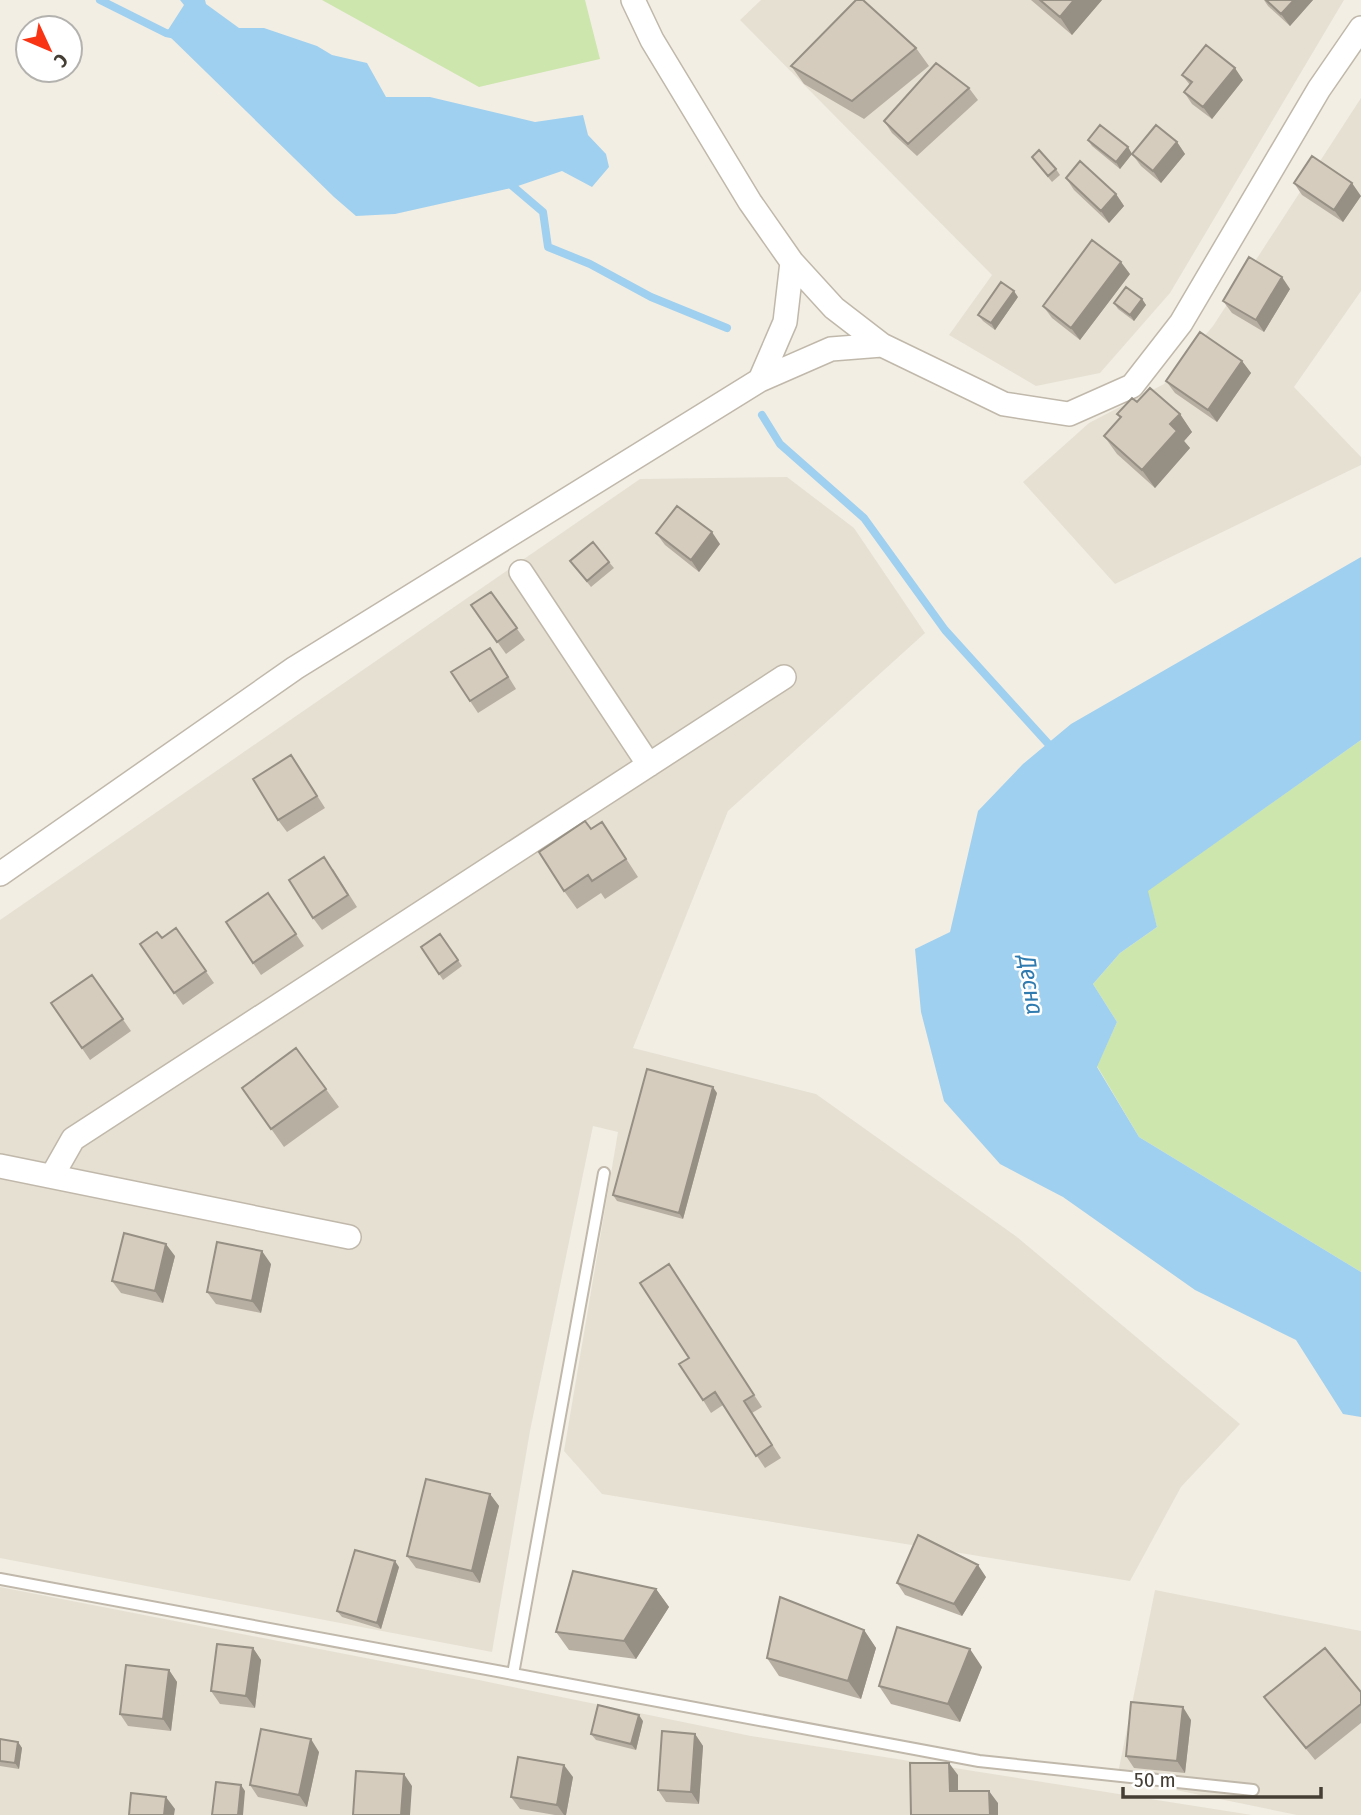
<svg xmlns="http://www.w3.org/2000/svg" width="1361" height="1815" viewBox="0 0 1361 1815" font-family="'Fira Sans Condensed',sans-serif">
<rect width="100%" height="100%" fill="#f2eee4"/>
<path fill="#e6e0d2" d="M761,0H1344L1170,293L1100,373L1036,386L949,335L992,275L740,20Z
M1361,98V291L1294,387L1361,457V465L1115,584L1023,482L1089,423L1164,384L1213,326Z
M787,477L854,528L925,633L728,811L633,1048L816,1094L1017,1237L1240,1424L1181,1487L1130,1581L602,1494L564,1451L618,1132L593,1126L530,1431L492,1652L0,1558V920L640,479Z
M0,1587L479,1680L751,1736L1252,1815H0Z
M1155,1590L1361,1631V1815H1297L1117,1778Z"/>
<path fill="#cde6ad" d="M322,0H585L600,59L479,87Z
M1361,740V1272L1139,1137L1097,1066L1117,1022L1093,984L1120,953L1157,927L1147,891Z"/>
<path fill="#a0d0ef" d="M180,0H205L206,4L239,28H264L317,46L332,55L367,63L386,97H430L535,122L583,115L588,135L606,154L609,167L592,187L562,171L515,187L395,214L356,216L334,197L166,33L184,5Z
M1361,557V740L1148,891L1157,927L1120,953L1093,984L1117,1022L1097,1067L1139,1137L1361,1272V1417L1343,1414L1296,1340L1195,1290L1063,1197L1000,1164L944,1101L921,1012L915,949L950,932L978,811L1023,764L1071,724Z"/>
<g fill="none" stroke-linecap="round" stroke-linejoin="round">
<path stroke="#a0d0ef" stroke-width="8" d="M100,0L166,33L176,35
M509,183L543,212L548,247L590,264L651,297L727,328
M762,415L780,444L864,518L945,630L1053,749"/>
<defs>
<path id="lane" d="M0,1579L513,1674L604,1173
M513,1674L979,1761L1253,1790"/>
<path id="street" d="M633,0L652,40L750,202L792,262L785,322L760,380
M792,262L834,308L882,345L1004,404L1069,414L1132,386L1181,323L1319,89L1361,28
M521,572L649,765
M0,874L295,668L760,380L831,349L882,345
M0,1166L349,1237
M52,1176L73,1139L784,677"/>
</defs>
<use href="#lane" stroke="#c0b8aa" stroke-width="14"/>
<use href="#street" stroke="#c0b8aa" stroke-width="26"/>
<use href="#lane" stroke="#fff" stroke-width="10"/>
<use href="#street" stroke="#fff" stroke-width="23"/>
</g>
<path fill="#b8afa3" d="M1031,0H1102L1072,35Z
M1264,0H1313L1290,26L1268,6Z
M916,48L929,66L864,119L804,84L791,66Z
M1182,75L1243,80L1212,119L1192,104L1184,92L1190,85Z
M969,88L978,100L917,156L892,133L884,121Z
M1088,140L1128,147L1132,154L1120,169L1092,146Z
M1177,142L1185,154L1161,183L1141,166L1132,154Z
M1032,157L1056,169L1060,175L1052,182Z
M1066,178L1116,194L1124,206L1109,223L1074,190Z
M1294,183L1361,196L1343,222L1302,195Z
M1130,274L1080,340L1052,318L1043,306Z
M1290,289L1264,332L1232,313L1223,301Z
M1018,297L995,330L983,321L978,315Z
M1142,299L1146,305L1134,321L1118,309L1114,303Z
M1242,361L1251,373L1217,422L1175,393L1166,381Z
M1137,402L1180,414L1192,432L1184,441L1190,448L1155,488L1117,454L1104,436L1120,418L1117,414Z
M656,533L720,544L699,572L665,545Z
M570,561L609,562L614,568L591,587Z
M491,592L525,640L506,654L471,605Z
M498,660L516,689L478,713L470,701Z
M299,767L325,808L287,832L278,820Z
M591,829L614,840L638,877L605,899L601,893L577,909L564,891Z
M333,869L357,907L322,930L313,918Z
M268,893L304,946L261,975L226,922Z
M176,928L214,983L183,1005L140,944L162,938Z
M440,934L462,966L443,980L421,947Z
M92,975L131,1031L90,1060L51,1003Z
M296,1048L339,1107L284,1147L242,1088Z
M717,1093L683,1219L617,1201L613,1195Z
M175,1256L163,1303L121,1293L112,1281Z
M271,1264L261,1313L216,1304L207,1292Z
M669,1264L762,1407L752,1413L781,1458L765,1468L723,1405L711,1413L703,1400L689,1358Z
M490,1494L499,1506L480,1583L416,1568L407,1556Z
M399,1567L381,1629L342,1617L337,1611Z
M986,1577L962,1616L905,1595L897,1583Z
M656,1589L669,1607L636,1659L569,1650L556,1632Z
M864,1630L876,1648L861,1699L779,1676L767,1658Z
M253,1648L261,1660L255,1708L220,1704L211,1691Z
M982,1667L960,1722L891,1704L879,1686Z
M169,1670L177,1682L171,1731L128,1726L120,1714Z
M1361,1692V1723L1315,1760L1264,1697Z
M1191,1720L1185,1773L1134,1768L1126,1756Z
M643,1721L636,1750L596,1740L591,1734Z
M695,1734L703,1746L699,1804L666,1802L658,1790Z
M0,1739L18,1742L22,1748L19,1769L0,1766Z
M319,1752L307,1807L258,1797L250,1785Z
M573,1777L566,1815H555L520,1809L511,1797Z"/>
<path fill="#968f84" d="M1074,0H1102L1072,35L1060,17Z
M1294,0H1313L1290,26L1281,14Z
M1235,68L1243,80L1212,119L1203,107Z
M1177,142L1185,154L1161,183L1153,171Z
M1128,147L1132,154L1120,169L1116,162Z
M1352,183L1361,196L1343,222L1334,210Z
M1116,194L1124,206L1109,223L1101,211Z
M1121,262L1130,274L1080,340L1071,328Z
M1282,277L1290,289L1264,332L1256,320Z
M1014,291L1018,297L995,330L991,323Z
M1142,299L1146,305L1134,321L1130,315Z
M1242,361L1251,373L1217,422L1208,410Z
M1180,414L1192,432L1184,441L1190,448L1155,488L1142,470L1170,424Z
M712,532L720,544L699,572L691,560Z
M713,1087L717,1093L683,1219L679,1213Z
M166,1244L175,1256L163,1303L155,1291Z
M262,1251L271,1264L261,1313L252,1301Z
M490,1494L499,1506L480,1583L472,1571Z
M395,1561L399,1567L381,1629L377,1623Z
M978,1565L986,1577L962,1616L954,1604Z
M656,1589L669,1607L636,1659L624,1641Z
M864,1630L876,1648L861,1699L848,1681Z
M253,1648L261,1660L255,1708L246,1696Z
M970,1649L982,1667L960,1722L948,1704Z
M169,1670L177,1682L171,1731L163,1719Z
M1183,1707L1191,1720L1185,1773L1177,1761Z
M639,1715L643,1721L636,1750L631,1744Z
M695,1734L703,1746L699,1804L691,1792Z
M311,1739L319,1752L307,1807L299,1795Z
M18,1742L22,1748L19,1769L15,1763Z
M949,1763L958,1775V1804L950,1791Z
M564,1765L573,1777L566,1815H564L557,1805Z
M404,1774L412,1786L410,1815H401Z
M241,1785L245,1791L243,1815H238Z
M989,1791L998,1803V1815H990Z
M166,1797L175,1809L174,1815H164Z"/>
<path fill="#d6ccbd" stroke="#968f84" stroke-width="2" d="M856,0H863L916,48L852,101L791,66Z
M1040,0H1074L1060,17Z
M1266,0H1294L1281,14Z
M1206,45L1235,68L1203,107L1184,92L1192,82L1182,75Z
M936,63L969,88L908,144L884,121Z
M1100,125L1128,147L1116,162L1088,140Z
M1156,125L1177,142L1153,171L1132,154Z
M1039,150L1056,169L1048,176L1032,157Z
M1312,156L1352,183L1334,210L1294,183Z
M1080,161L1116,194L1101,211L1066,178Z
M1092,240L1121,262L1071,328L1043,306Z
M1249,257L1282,277L1256,320L1223,301Z
M1001,282L1014,291L991,323L978,315Z
M1126,287L1142,299L1130,315L1114,303Z
M1200,332L1242,361L1208,410L1166,381Z
M1150,388L1180,414L1170,424L1177,431L1142,470L1104,436L1121,417L1117,414L1132,398L1137,402Z
M677,506L712,532L691,560L656,533Z
M593,542L609,562L587,581L570,561Z
M491,592L517,628L497,642L471,605Z
M490,648L508,677L470,701L451,672Z
M291,755L317,796L278,820L253,779Z
M585,821L591,829L602,822L626,859L592,881L588,875L564,891L539,852Z
M324,857L348,895L313,918L289,880Z
M268,893L296,934L253,963L226,922Z
M176,928L206,971L174,993L140,944L157,932L162,938Z
M440,934L458,960L439,974L421,947Z
M92,975L123,1019L82,1048L51,1003Z
M296,1048L326,1089L271,1129L242,1088Z
M647,1069L713,1087L679,1213L613,1195Z
M124,1233L166,1244L155,1291L112,1281Z
M217,1242L262,1251L252,1301L207,1292Z
M669,1264L754,1395L744,1401L772,1445L756,1456L715,1392L703,1400L679,1364L689,1358L640,1283Z
M426,1479L490,1494L472,1571L407,1556Z
M918,1535L978,1565L954,1604L897,1583Z
M355,1550L395,1561L377,1623L337,1611Z
M573,1571L656,1589L624,1641L556,1632Z
M780,1597L864,1630L848,1681L767,1658Z
M897,1627L970,1649L948,1704L879,1686Z
M217,1644L253,1648L246,1696L211,1691Z
M1325,1648L1361,1692V1704L1306,1748L1264,1697Z
M126,1665L169,1670L163,1719L120,1714Z
M1131,1702L1183,1707L1177,1761L1126,1756Z
M598,1705L639,1715L631,1744L591,1734Z
M261,1729L311,1739L299,1795L250,1785Z
M662,1731L695,1734L691,1792L658,1790Z
M0,1739L18,1742L15,1763L0,1761Z
M518,1757L564,1765L557,1805L511,1797Z
M910,1763H949L950,1791H989L990,1815H911Z
M356,1771L404,1774L401,1815H353Z
M216,1782L241,1785L238,1815H212Z
M131,1793L166,1797L164,1815H129Z"/>
<g text-anchor="middle" stroke-width="5" stroke-linejoin="round" paint-order="stroke">
<g font-size="24" font-style="italic" fill="#2f7baf" stroke="#fff">
<text transform="translate(1031 985) rotate(81)" y="8">Десна</text>
</g>
</g>
<g transform="translate(49 49) rotate(134)"><circle r="33" fill="#ffffff" stroke="#b4b2ae" stroke-width="2"/>
<path d="M0-5L12 26L0 18L-12 26Z" fill="#f83415"/>
<text y="-10" font-size="19" font-weight="bold" text-anchor="middle" fill="#443e34">С</text>
</g>
<path d="M1123 1787v10h198v-10" fill="none" stroke="#443e34" stroke-width="3.5"/>
<text x="1134" y="1787" font-size="21" fill="#443e34" stroke="#ffffff" stroke-width="5" paint-order="stroke">50 m</text>
</svg>
